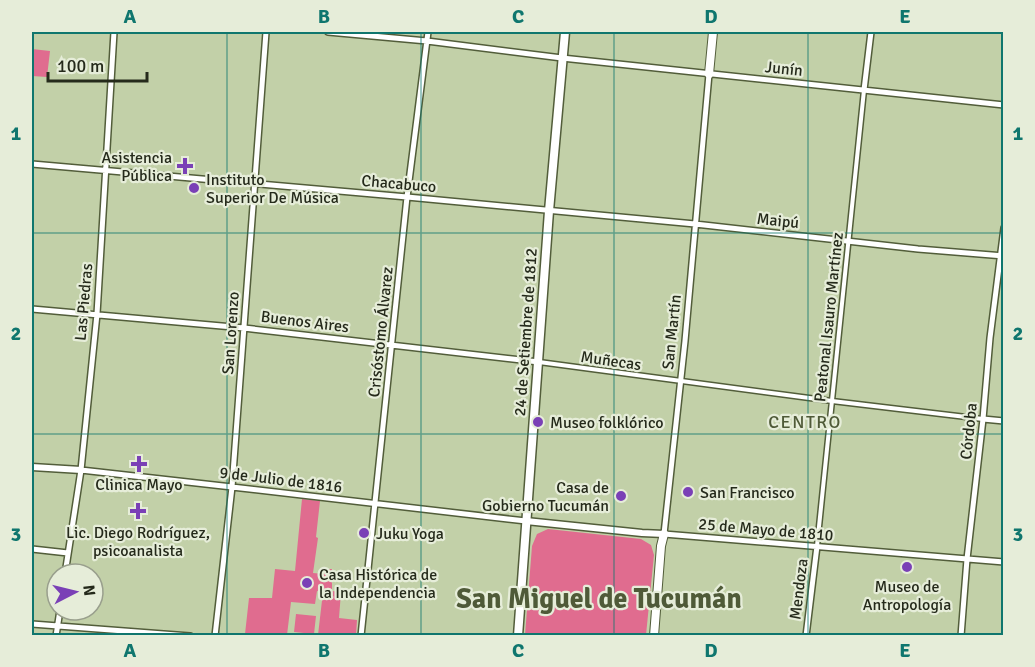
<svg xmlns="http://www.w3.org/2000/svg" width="1035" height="667" viewBox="0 0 1035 667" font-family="Signika,sans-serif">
<rect width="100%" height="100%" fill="#c2d0a8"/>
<path fill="#e06c8f" d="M32,49L50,51L47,77L32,76Z
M302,499L320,501L316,537L318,538L313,573L324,574L323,583L325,569H332V591L341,592L339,618L357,620L356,635H318L323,592L317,591L315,604L291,602L287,635L245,634L249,598H272L275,569L295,571Z
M548,529L641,539L651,545L654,555L646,635H525L532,546L537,534Z
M296,614L316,616L314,634L294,632Z"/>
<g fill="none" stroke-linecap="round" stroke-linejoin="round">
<defs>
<path id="pedestrian" d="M539,362L832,401L983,419
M817,546L864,90"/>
<path id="minor" d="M328,32L427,41L562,58L1004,105
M709,74L685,341L664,534L1004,562
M864,90L871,32
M32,164L407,197L695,224L918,249L1004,256
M32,309L244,328L539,362
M983,419L1004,421
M81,470L232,487L526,521
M32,549L68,553
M65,574L81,470L97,314L114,32
M32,624L190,636
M56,636L60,610
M215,636L232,487L266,32
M361,636L407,197L428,32
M806,636L817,546
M961,636L967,559L983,419L990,338L1004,228"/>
<path id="tertiary" d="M32,467L81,470
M526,521L642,533L664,534"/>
<path id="secondary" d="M709,74L713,32
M654,636L661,546L664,534"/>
<path id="primary" d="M518,636L549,211L565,32"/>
</defs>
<use href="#pedestrian" stroke="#525d3a" stroke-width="7"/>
<use href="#minor" stroke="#525d3a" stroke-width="8"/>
<use href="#tertiary" stroke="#525d3a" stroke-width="9"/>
<use href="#secondary" stroke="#525d3a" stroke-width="10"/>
<use href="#primary" stroke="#525d3a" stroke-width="11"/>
<use href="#pedestrian" stroke="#fff" stroke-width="4"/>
<use href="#minor" stroke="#fff" stroke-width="5"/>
<use href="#tertiary" stroke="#fff" stroke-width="6"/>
<use href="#secondary" stroke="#fff" stroke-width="8"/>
<use href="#primary" stroke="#fff" stroke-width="8"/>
</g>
<path fill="none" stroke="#0f766e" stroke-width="1.5" stroke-opacity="0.55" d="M227,32V636M421,32V636M614,32V636M808,32V636M32,233H1004M32,434H1004"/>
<g fill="#7a40b6" stroke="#e6edd9" stroke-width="2">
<path d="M182 157h6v6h6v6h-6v6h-6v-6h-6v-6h6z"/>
<circle cx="194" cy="188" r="6"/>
<circle cx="538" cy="422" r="6"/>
<path d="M136 455h6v6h6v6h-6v6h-6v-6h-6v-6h6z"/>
<circle cx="688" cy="492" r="6"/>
<circle cx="621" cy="496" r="6"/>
<path d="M135 502h6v6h6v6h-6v6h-6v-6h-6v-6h6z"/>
<circle cx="364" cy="533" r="6"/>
<circle cx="907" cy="567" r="6"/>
<circle cx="307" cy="583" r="6"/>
</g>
<g text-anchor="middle" stroke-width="4.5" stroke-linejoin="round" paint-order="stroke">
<g font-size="16" fill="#252a1b" stroke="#e6edd9">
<text transform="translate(784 68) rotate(6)" y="6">Junín</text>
<text transform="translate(399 183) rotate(5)" y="6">Chacabuco</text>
<text transform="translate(778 220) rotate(6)" y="6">Maipú</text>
<text transform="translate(83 302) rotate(-85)" y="6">Las Piedras</text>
<text transform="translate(828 317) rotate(-84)" y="6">Peatonal Isauro Martínez</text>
<text transform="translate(305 321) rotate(7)" y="6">Buenos Aires</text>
<text transform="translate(380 332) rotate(-84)" y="6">Crisóstomo Álvarez</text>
<text transform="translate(525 332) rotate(-86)" y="6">24 de Setiembre de 1812</text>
<text transform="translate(671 332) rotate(-84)" y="6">San Martín</text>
<text transform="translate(230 333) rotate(-86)" y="6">San Lorenzo</text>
<text transform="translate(611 360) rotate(8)" y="6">Muñecas</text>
<text transform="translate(968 431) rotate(-84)" y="6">Córdoba</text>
<text transform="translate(281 479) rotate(7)" y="6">9 de Julio de 1816</text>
<text transform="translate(766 529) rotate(5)" y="6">25 de Mayo de 1810</text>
<text transform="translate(798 589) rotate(-83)" y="6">Mendoza</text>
</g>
<g font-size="16" fill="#252a1b" stroke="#e6edd9" text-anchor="start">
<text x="172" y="163" text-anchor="end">Asistencia<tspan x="172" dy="18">Pública</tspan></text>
<text x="206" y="185">Instituto<tspan x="206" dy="18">Superior De Música</tspan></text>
<text x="550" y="428">Museo folklórico</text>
<text x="139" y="490" text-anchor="middle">Clinica Mayo</text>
<text x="609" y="493" text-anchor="end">Casa de<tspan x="609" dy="18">Gobierno Tucumán</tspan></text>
<text x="700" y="498">San Francisco</text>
<text x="138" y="538" text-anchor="middle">Lic. Diego Rodríguez,<tspan x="138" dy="18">psicoanalista</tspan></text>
<text x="376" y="539">Juku Yoga</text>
<text x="319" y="580">Casa Histórica de<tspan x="319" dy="18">la Independencia</tspan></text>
<text x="907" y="592" text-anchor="middle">Museo de<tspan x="907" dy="18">Antropología</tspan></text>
</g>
<g font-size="18" letter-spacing="1.5" fill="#4f5a38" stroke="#e6edd9">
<text x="805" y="428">CENTRO</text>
</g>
<g font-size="28" font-weight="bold" fill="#4f5a38" stroke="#e6edd9">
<text x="599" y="608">San Miguel de Tucumán</text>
</g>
</g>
<rect width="1035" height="667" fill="none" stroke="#e6edd9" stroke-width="66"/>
<g transform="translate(75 592) rotate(83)"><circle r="28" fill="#e6edd9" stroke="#999f8d" stroke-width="1.5"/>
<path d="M0-4.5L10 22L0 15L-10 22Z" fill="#7a40b6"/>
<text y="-9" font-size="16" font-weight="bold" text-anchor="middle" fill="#252a1b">N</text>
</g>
<path d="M48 72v9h99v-9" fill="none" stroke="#252a1b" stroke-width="3"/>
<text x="57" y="72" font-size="18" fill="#252a1b" stroke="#e6edd9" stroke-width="4.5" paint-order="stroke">100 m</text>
<rect x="33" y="33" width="969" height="601" fill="none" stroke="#0f766e" stroke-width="2"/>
<g font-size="20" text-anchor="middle" font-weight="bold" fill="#0f766e">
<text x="130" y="23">A</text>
<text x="324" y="23">B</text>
<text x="518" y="23">C</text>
<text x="711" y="23">D</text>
<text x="905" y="23">E</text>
<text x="16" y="140">1</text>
<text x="1018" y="140">1</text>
<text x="16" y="340">2</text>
<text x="1018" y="340">2</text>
<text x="16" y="541">3</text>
<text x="1018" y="541">3</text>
<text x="130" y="657">A</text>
<text x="324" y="657">B</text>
<text x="518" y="657">C</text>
<text x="711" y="657">D</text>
<text x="905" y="657">E</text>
</g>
</svg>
